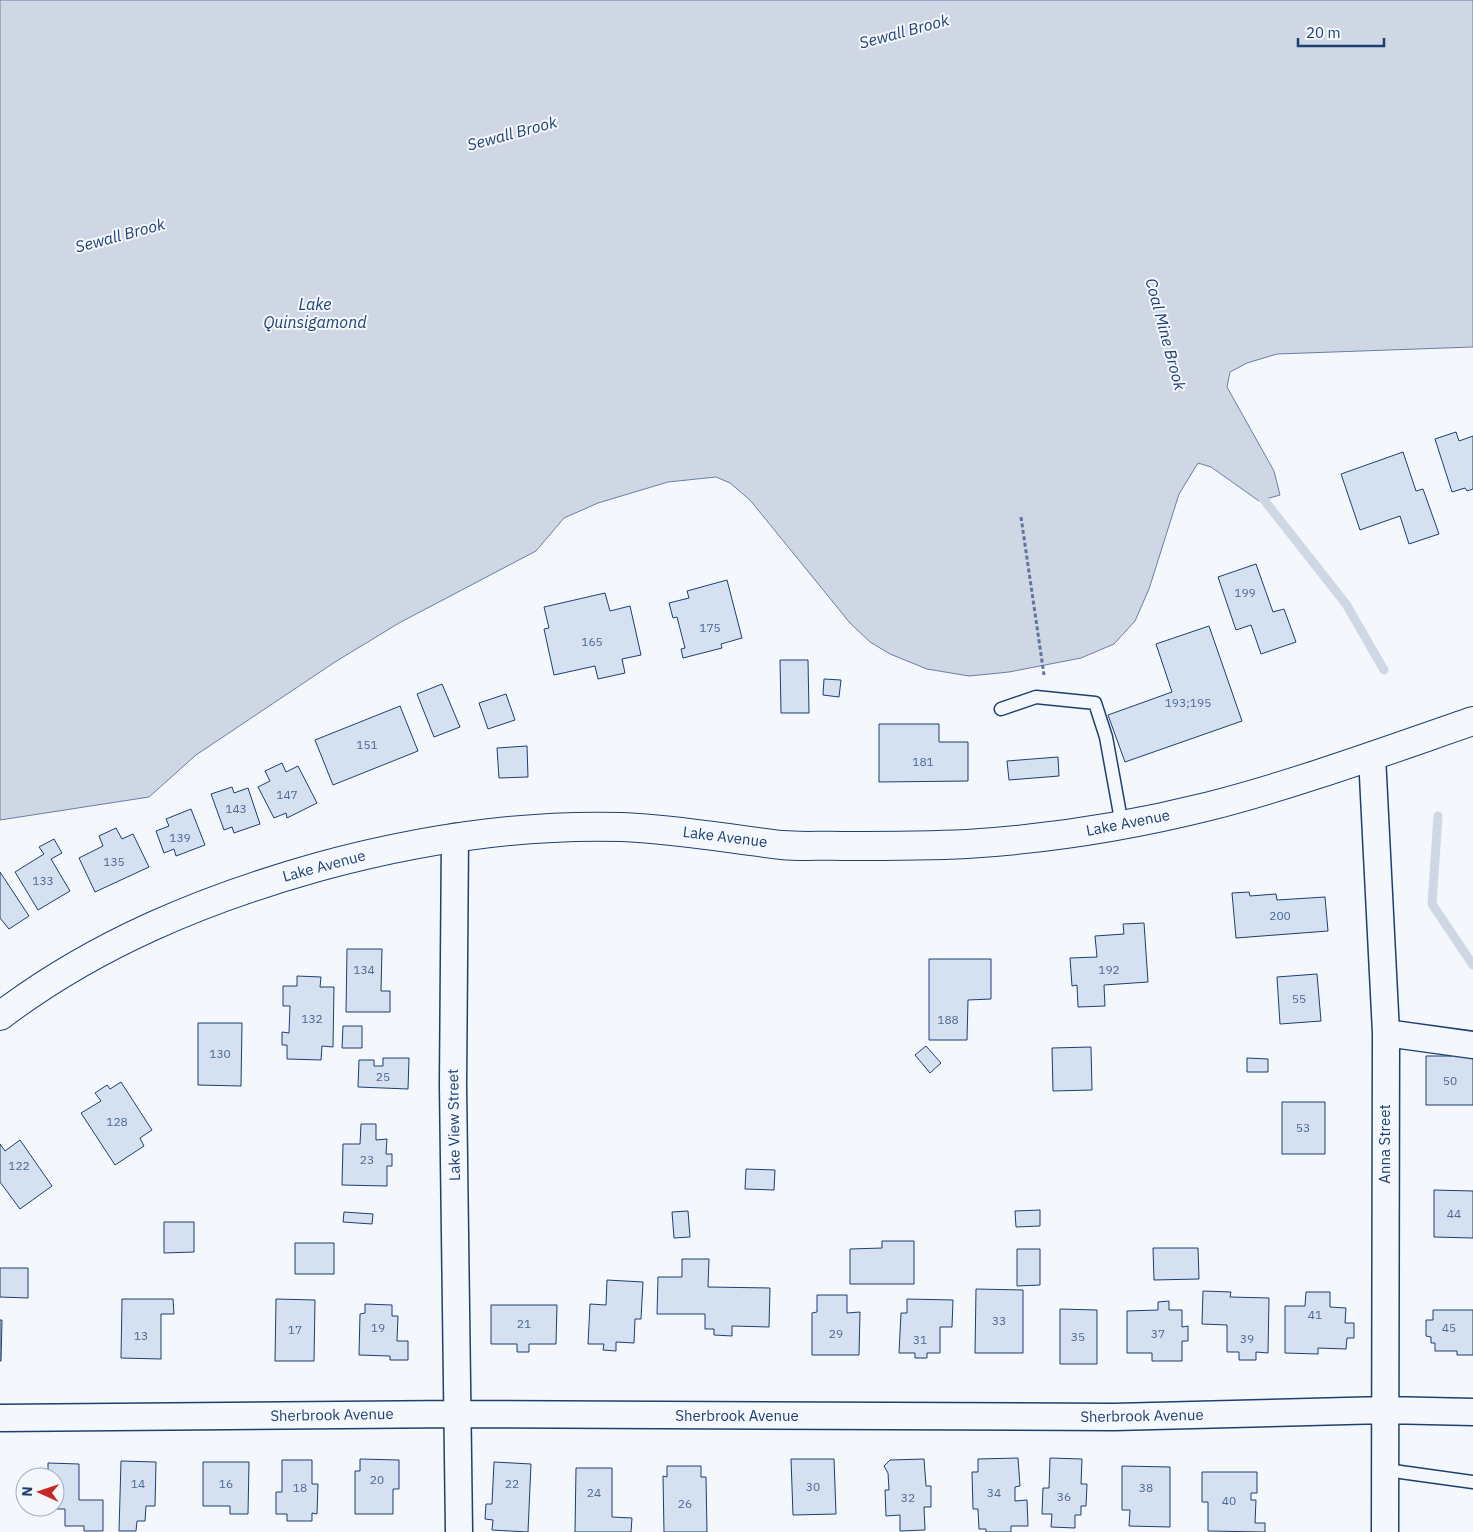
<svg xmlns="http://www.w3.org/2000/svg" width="1473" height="1532" viewBox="0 0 1473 1532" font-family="'IBM Plex Sans',sans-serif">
<rect width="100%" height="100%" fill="#f4f7fb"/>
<path fill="#cfd7e4" stroke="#687fa3" d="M0,0H1473V347L1277,354L1247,363L1230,372L1227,387L1274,471L1280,495L1259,501L1211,467L1198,463L1179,494L1149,589L1135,621L1114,644L1081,658L1009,672L969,676L927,669L890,654L870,642L850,623L750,500L730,483L716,477L668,482L598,503L564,518L536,551L399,623L335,662L196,755L149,797L0,820Z"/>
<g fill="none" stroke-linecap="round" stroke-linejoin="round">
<path stroke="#cfd7e4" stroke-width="9" d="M1257,491L1346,604L1384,670
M1438,816L1432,904L1473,965"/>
</g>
<path fill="#d5e0f0" stroke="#1d3f73" d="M1456,432L1459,441L1473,436V489L1467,491L1465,488L1452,492L1435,439Z
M1403,452L1416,491L1423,489L1439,534L1409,544L1400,516L1360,530L1341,474Z
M1256,564L1273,612L1284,609L1296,642L1261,654L1251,625L1236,630L1218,577Z
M727,580L742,638L721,644L722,648L683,658L681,649L685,648L677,617L673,618L669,603L689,598L687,591Z
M605,593L610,611L630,606L641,655L622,659L625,673L598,679L595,666L554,675L544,629L549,628L544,607Z
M1209,626L1242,721L1125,762L1108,715L1172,692L1156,644Z
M780,660H808L809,713H781Z
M824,679L841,680L839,697L823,695Z
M442,684L460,727L434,737L417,694Z
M506,694L515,720L488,729L479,703Z
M400,706L418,751L333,785L315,740Z
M879,724H939V742H968V781L879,782Z
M527,746L528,777L499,778L497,748Z
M1058,757L1059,776L1009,780L1007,761Z
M282,763L286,772L298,766L317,803L287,818L286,813L274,818L258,787L270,781L265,771Z
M232,787L234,793L248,788L260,824L234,833L232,827L224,830L211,794Z
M191,809L205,845L176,856L174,849L164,853L156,831L169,826L166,819Z
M116,828L122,839L133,834L149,867L95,892L79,858L103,846L99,836Z
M54,839L62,853L51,859L70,891L38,910L15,872L44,854L39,847Z
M0,872L29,916L9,929L0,918Z
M1249,892L1250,896L1276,894L1277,900L1325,897L1328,931L1236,938L1232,893Z
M1144,923L1148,982L1104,985L1105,1006L1078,1007L1077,985L1072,986L1070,958L1097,957L1095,936L1124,934L1123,924Z
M347,949H382L381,991H390V1012H346Z
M929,959H991V999L968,1000L967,1040H929Z
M1317,974L1321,1021L1280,1024L1277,977Z
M297,976L321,977L320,987H334L333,1047L322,1046L321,1060L287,1059V1045H282V1032L289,1033L290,1006H283V986H297Z
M198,1023H242L241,1086L198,1085Z
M343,1026H362V1048H342Z
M926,1046L941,1063L930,1073L915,1055Z
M1091,1047L1092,1090L1053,1091L1052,1048Z
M1452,1051H1473V1105H1426V1056H1452Z
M383,1058H409L408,1089L358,1087L359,1060H374V1066H383Z
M1247,1058L1268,1059V1072H1247Z
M121,1082L152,1130L140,1138L144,1146L115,1165L81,1113L101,1101L95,1093L107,1085L110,1089Z
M1282,1102H1325V1154H1282Z
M361,1124H376V1140L387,1139L386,1154H392V1166H387V1186L342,1185L343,1144H360Z
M20,1140L52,1186L20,1209L0,1182V1144L5,1151Z
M746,1169L775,1170L774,1190L745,1189Z
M1434,1190L1473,1191V1238L1434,1237Z
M1040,1210V1226L1016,1227L1015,1211Z
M688,1211L690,1237L674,1238L672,1212Z
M344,1212L373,1214L372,1224L343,1222Z
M164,1222H194V1252L164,1253Z
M882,1241H914V1284H850V1249L882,1248Z
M295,1243H334V1274H295Z
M1153,1248H1198L1199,1279L1154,1280Z
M1017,1249H1040V1285L1017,1286Z
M682,1259H709L708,1287L770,1288L769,1327L732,1326V1336L714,1335V1329H705V1314H657L658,1277H682Z
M0,1268H28V1298L0,1297Z
M607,1280L643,1282L641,1319H635L634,1343L616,1342V1351L603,1350L604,1344H588L590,1304L606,1305Z
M976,1289L1023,1290V1353H975Z
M1203,1291L1231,1292L1230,1297L1269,1298L1268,1353L1256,1352V1360H1239V1352H1227V1325L1202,1324Z
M1306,1292H1330V1307L1346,1308L1345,1323H1354V1338H1347L1346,1349L1318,1348V1354L1285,1353V1306H1305Z
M817,1295H847V1313L860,1312L859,1355H812V1313L817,1312Z
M122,1299H173L174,1314H161V1359L121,1358Z
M276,1299L315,1300L314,1361H275Z
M907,1299L953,1300L952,1327H940V1353H927V1358H915V1353H899L901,1313H907Z
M1169,1301V1310H1182V1327L1188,1326V1341H1182V1361H1152V1353H1127V1311L1158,1310V1302Z
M365,1304L392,1305V1316H398L397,1341H408V1360H390V1356L359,1355L360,1314L365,1313Z
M491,1305H557L556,1344H529V1352H517V1344H491Z
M1060,1309L1097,1310V1364H1060Z
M1433,1310H1473V1355H1457V1351H1435V1343H1431V1337L1426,1336V1320H1433Z
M0,1320H2L1,1361H0Z
M1018,1458L1020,1486L1015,1487V1501L1027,1500L1028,1526H1011V1532H986V1529H979L978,1509H973L972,1472H978V1459Z
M1050,1458L1082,1459L1081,1484H1087L1086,1506H1081V1515H1075V1528L1051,1527L1052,1514H1042L1043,1488H1049Z
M360,1459L399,1460V1489H393V1514H355V1471H360Z
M791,1459H834L836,1514L793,1515Z
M924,1459L926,1486H931V1507H924L925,1530L900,1531V1515L886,1516L885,1490H889L888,1473L884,1466L890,1460Z
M282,1460H312V1484H318L317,1514L312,1513V1521H287V1514H276V1492H282Z
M121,1461L156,1462L155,1506H146L145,1521H137L136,1531H119Z
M203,1462H249L248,1514H230V1506H203Z
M494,1462L531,1464L528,1532L492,1530L493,1520L485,1519L486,1504H492Z
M48,1463L79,1464V1500H103V1531H84V1526H65V1509H48V1507H55V1477H48Z
M667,1466H701V1477H706L707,1532H664L663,1476L667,1477Z
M1122,1466L1170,1467V1527L1129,1526L1130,1510H1122Z
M576,1468H612V1517L632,1518L631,1532H575Z
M1202,1472H1257V1493H1251V1500H1256L1255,1523H1265V1532L1208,1531V1502H1202Z"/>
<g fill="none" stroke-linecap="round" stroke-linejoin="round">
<defs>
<path id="lane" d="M1001,709L1036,697L1095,703L1106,737L1122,825
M1386,1470L1473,1482"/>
<path id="street" d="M1372,756L1386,1033L1385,1532
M455,837L453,1085L459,1532
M1386,1033L1473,1045
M0,1418L458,1414L1114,1417L1385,1410L1473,1412"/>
<path id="primary" d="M0,1016C95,944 204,899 318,867C417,840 519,824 622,827C676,829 729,839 782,845C803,847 824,845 844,846C885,846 926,846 967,844C1049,839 1130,826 1210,806C1299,783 1386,751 1473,721"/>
</defs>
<use href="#lane" stroke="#1d3f73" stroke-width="15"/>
<use href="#street" stroke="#1d3f73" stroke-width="29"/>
<use href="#primary" stroke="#1d3f73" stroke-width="30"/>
<path stroke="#5e769c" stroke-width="3" stroke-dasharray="4 2.5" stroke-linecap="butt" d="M1021,517L1044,675"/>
<use href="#lane" stroke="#f4f7fb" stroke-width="12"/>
<use href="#street" stroke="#f4f7fb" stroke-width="26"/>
<use href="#primary" stroke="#f4f7fb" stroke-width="28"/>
</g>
<g text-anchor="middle" stroke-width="4" stroke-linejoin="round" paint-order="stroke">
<g font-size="12" fill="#4b6792">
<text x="1245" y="597">199</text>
<text x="710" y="632">175</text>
<text x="592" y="646">165</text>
<text x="1188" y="707">193;195</text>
<text x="367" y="749">151</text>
<text x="923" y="766">181</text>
<text x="287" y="799">147</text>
<text x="236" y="813">143</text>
<text x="180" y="842">139</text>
<text x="114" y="866">135</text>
<text x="43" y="885">133</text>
<text x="1280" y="920">200</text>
<text x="364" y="974">134</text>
<text x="1109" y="974">192</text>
<text x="1299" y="1003">55</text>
<text x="312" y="1023">132</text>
<text x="948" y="1024">188</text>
<text x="220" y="1058">130</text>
<text x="383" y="1081">25</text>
<text x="1450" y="1085">50</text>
<text x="117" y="1126">128</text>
<text x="1303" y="1132">53</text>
<text x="367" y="1164">23</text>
<text x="19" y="1170">122</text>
<text x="1454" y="1218">44</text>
<text x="1315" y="1319">41</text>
<text x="999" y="1325">33</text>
<text x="524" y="1328">21</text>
<text x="378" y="1332">19</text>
<text x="1449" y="1332">45</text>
<text x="295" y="1334">17</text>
<text x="836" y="1338">29</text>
<text x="1158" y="1338">37</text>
<text x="141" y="1340">13</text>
<text x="1078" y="1341">35</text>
<text x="1247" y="1343">39</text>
<text x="920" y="1344">31</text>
<text x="377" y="1484">20</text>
<text x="138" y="1488">14</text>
<text x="226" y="1488">16</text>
<text x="512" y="1488">22</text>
<text x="813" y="1491">30</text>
<text x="300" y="1492">18</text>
<text x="1146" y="1492">38</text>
<text x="594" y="1497">24</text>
<text x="994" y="1497">34</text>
<text x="1064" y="1501">36</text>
<text x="908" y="1502">32</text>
<text x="1229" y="1505">40</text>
<text x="685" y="1508">26</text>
</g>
<g font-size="15" fill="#1d3f73" stroke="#f4f7fb">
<text transform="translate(1128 823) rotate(-11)" y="5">Lake Avenue</text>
<text transform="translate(725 837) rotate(7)" y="5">Lake Avenue</text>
<text transform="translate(324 866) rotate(-15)" y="5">Lake Avenue</text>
<text transform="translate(454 1125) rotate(-91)" y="5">Lake View Street</text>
<text transform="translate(1385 1144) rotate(-90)" y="5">Anna Street</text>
<text transform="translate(332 1415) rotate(-1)" y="5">Sherbrook Avenue</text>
<text x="737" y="1421">Sherbrook Avenue</text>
<text transform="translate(1142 1416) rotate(-1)" y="5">Sherbrook Avenue</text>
</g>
<g font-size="16" font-style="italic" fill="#1d3f73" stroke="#f4f7fb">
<text transform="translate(904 31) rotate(-15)" y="6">Sewall Brook</text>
<text transform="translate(512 133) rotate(-15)" y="6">Sewall Brook</text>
<text transform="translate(120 235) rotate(-15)" y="6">Sewall Brook</text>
<text x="315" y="310">Lake<tspan x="315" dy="18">Quinsigamond</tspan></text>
<text transform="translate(1166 334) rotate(75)" y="6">Coal Mine Brook</text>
</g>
</g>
<g transform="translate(40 1492) rotate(273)"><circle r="24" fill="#f4f7fb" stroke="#9eadc5"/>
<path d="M0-4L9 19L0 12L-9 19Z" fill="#c62828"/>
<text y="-8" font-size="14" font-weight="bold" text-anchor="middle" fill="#1d3f73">N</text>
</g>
<path d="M1298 38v8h86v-8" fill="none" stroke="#1d3f73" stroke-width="2.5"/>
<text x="1306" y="38" font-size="15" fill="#1d3f73" stroke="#f4f7fb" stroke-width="4" paint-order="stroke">20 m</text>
</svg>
